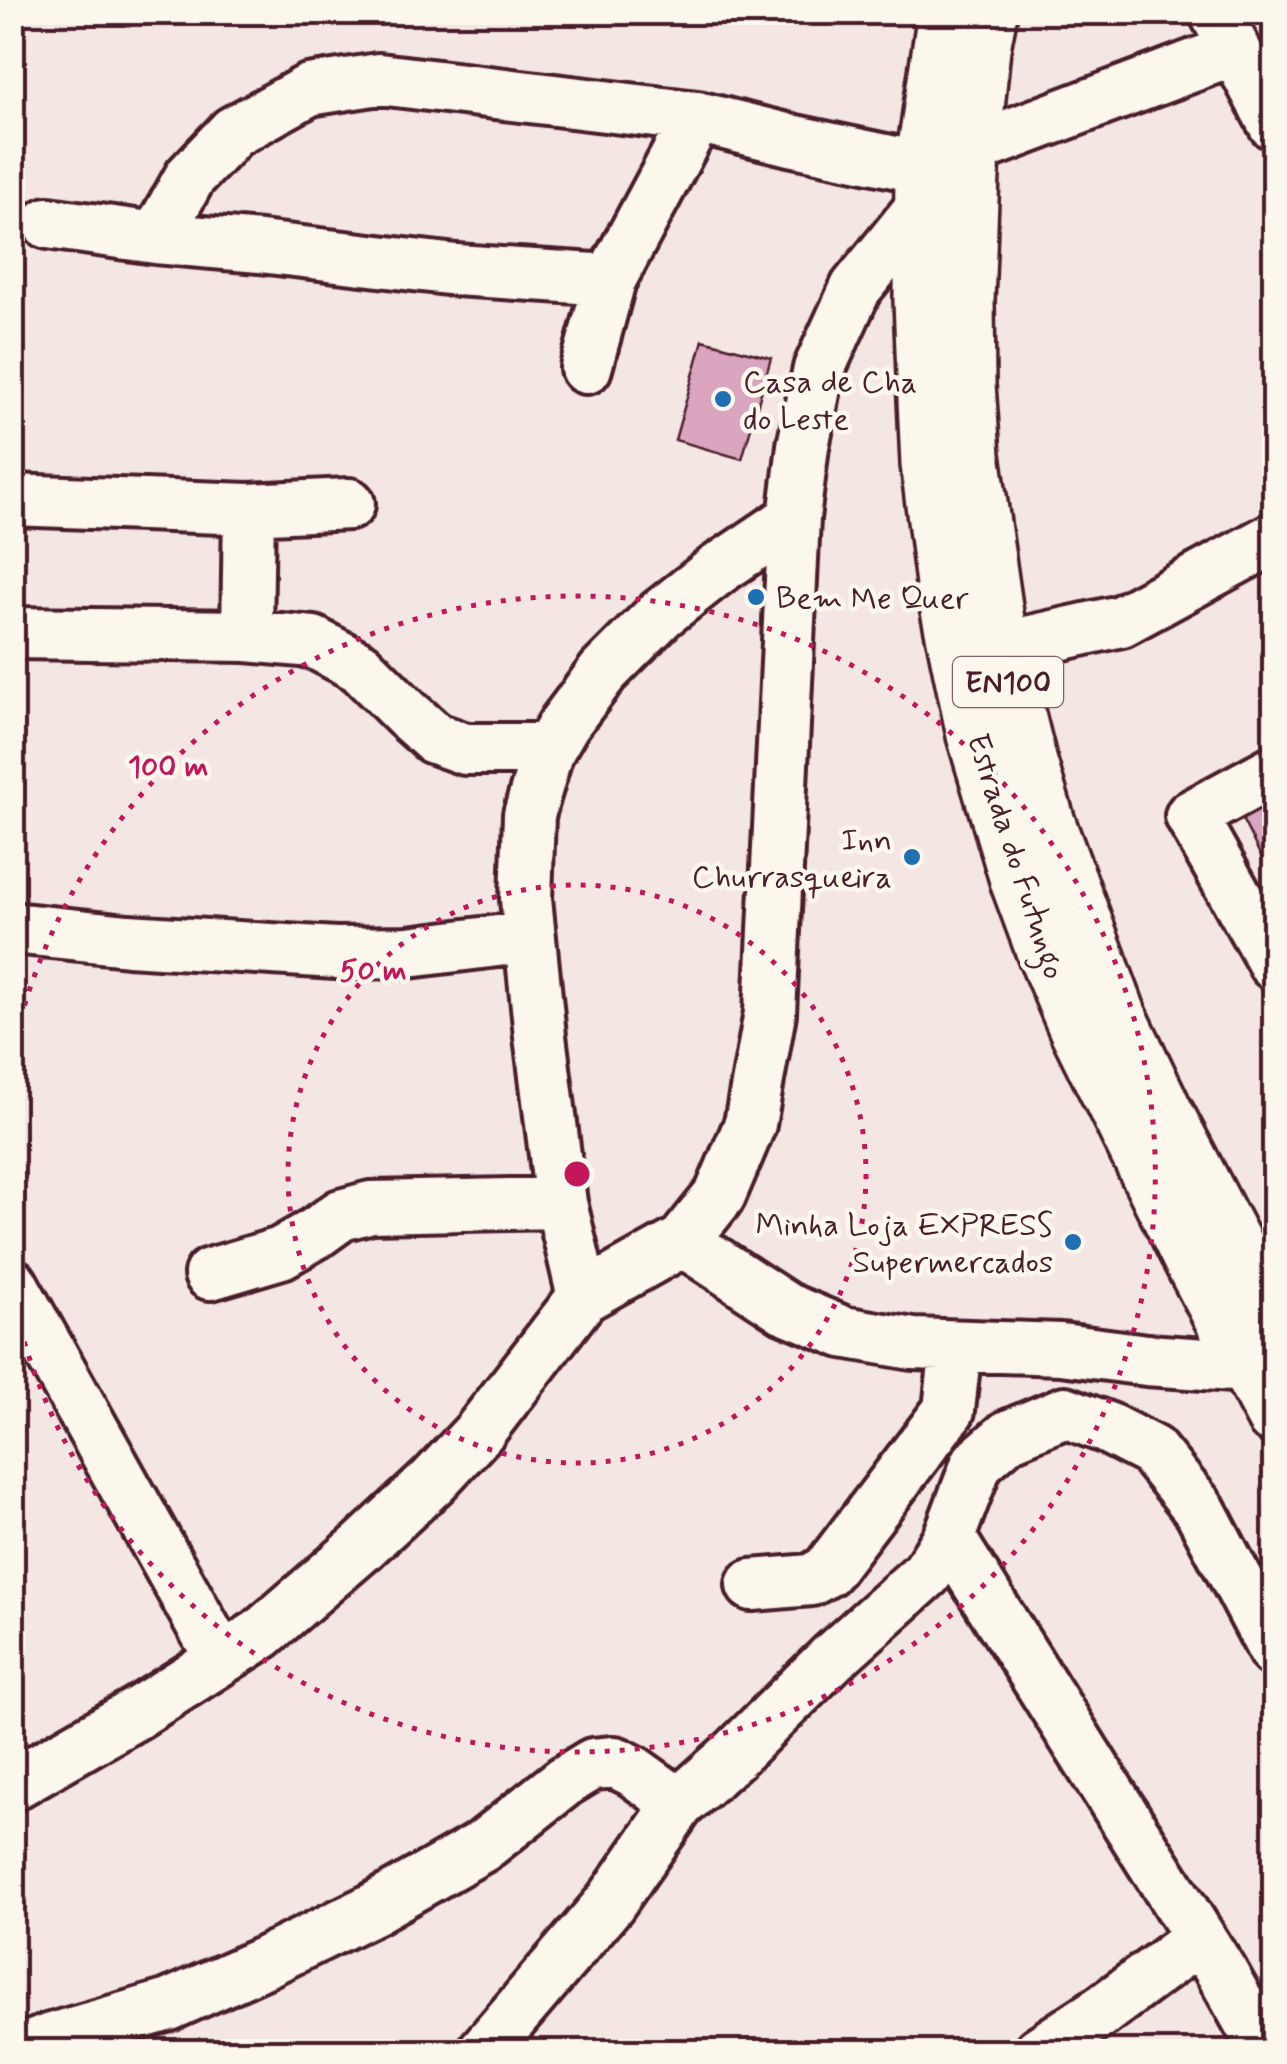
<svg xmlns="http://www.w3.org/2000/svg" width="1287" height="2064" viewBox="0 0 1287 2064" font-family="Mynerve,sans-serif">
<rect width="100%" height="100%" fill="#f4e7e3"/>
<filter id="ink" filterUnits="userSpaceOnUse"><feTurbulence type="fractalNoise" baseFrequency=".01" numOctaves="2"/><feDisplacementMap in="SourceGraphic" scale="20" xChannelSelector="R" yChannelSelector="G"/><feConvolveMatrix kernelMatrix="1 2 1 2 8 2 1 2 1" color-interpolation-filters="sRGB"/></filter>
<g filter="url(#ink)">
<path fill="#daa5be" stroke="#4a1f2b" stroke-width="2.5" d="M703,340L771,358L742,459L675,440Z
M1274,798V882L1240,815Z"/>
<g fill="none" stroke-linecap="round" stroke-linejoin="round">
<defs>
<path id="minor" d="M1215,12L1274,124
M972,149L1224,54L1234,48
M48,223L156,238
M610,280L456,270L260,247L156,238L190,177L233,132L309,90L379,79L697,117L790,140L923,168
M586,368L610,280L697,117
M12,500L249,509L247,636
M249,509L349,504
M12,633L247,636L313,642L360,667L406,713L434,738L465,749H549
M1000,648L1121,621L1274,538
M1274,771L1191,816L1274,964
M12,928L128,940L336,953L408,952L530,937
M683,1241L785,1308L843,1332L913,1344L1061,1349L1147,1360L1248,1367
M210,1274L281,1253L316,1233L341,1215L371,1207L561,1203
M12,1284L221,1659
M583,1297L561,1203L540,1036L526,899L529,815L547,753L564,724L603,672L661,614L717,570L794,518
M949,1537L1200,1938
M752,1585L811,1580L827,1571L949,1410L956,1346
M12,1785L137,1713L261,1634L362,1547L433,1481L479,1432L583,1297L683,1241L720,1195L750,1124L770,1013L794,518L803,446L819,369L856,288L923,205
M18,2052L51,2039L169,2005L265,1962L373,1909L483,1846L565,1781L593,1764L615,1762L633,1771L679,1804
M483,2052L610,1903L679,1804L735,1754L833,1657L927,1573L949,1537L977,1463L1008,1436L1065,1412L1107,1428L1152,1451L1200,1510L1274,1651
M1039,2052L1103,2010L1200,1938L1222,1973L1266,2052"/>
<path id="major" d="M946,12L923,168L922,301L926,399L929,464L945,591L975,735L1019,883L1045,953L1076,1026L1193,1263L1274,1416
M989,12L982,48L972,149L966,302L967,385L972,455L1000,648L1029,763L1047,823L1119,1017L1164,1111L1274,1321"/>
</defs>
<use href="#minor" stroke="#4a1f2b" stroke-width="58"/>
<use href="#major" stroke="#4a1f2b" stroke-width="62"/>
<use href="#minor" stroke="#fbf7ec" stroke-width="50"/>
<use href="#major" stroke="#fbf7ec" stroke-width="55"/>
</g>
</g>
<g fill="none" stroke="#c2185b" stroke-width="5" stroke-dasharray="5 10">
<circle cx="577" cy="1174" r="289"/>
<path d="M13 1049A578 578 0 1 1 13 1299"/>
</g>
<g fill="#1f6fb2" stroke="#fbf7ec" stroke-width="4">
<circle cx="723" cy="399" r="10"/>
<circle cx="756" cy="597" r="10"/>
<circle cx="912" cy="857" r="10"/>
<circle cx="1073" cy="1242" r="10"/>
</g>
<g text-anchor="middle" stroke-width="9" stroke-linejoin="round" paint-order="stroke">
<rect fill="#fbf7ec" stroke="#7f6065" stroke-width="2.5" x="953" y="657" width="110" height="50" rx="8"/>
<g font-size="30" font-weight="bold" fill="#4a1f2b">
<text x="1008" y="692">EN100</text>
</g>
<g font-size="32" fill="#4a1f2b" stroke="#fbf7ec" text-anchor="start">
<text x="743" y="392">Casa de Cha<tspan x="743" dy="37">do Leste</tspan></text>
<text x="776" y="608">Bem Me Quer</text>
<text x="892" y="850" text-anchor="end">Inn<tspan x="892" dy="37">Churrasqueira</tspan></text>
<text x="1053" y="1235" text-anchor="end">Minha Loja EXPRESS<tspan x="1053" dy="37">Supermercados</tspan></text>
</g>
<g font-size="32" fill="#4a1f2b" stroke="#fbf7ec">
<text transform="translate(1017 856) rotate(72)" y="11">Estrada do Futungo</text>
</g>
</g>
<circle cx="577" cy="1174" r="15" fill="#c2185b" stroke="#fbf7ec" stroke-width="5"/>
<g font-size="30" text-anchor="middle" font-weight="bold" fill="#c2185b" stroke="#fbf7ec" stroke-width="9" stroke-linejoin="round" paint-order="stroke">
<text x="168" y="776">100 m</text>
<text x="373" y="980">50 m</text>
</g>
<rect width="1287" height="2064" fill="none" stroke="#fbf7ec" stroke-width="50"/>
<rect x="25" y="25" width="1237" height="2014" fill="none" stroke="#4a1f2b" stroke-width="4" filter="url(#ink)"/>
</svg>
